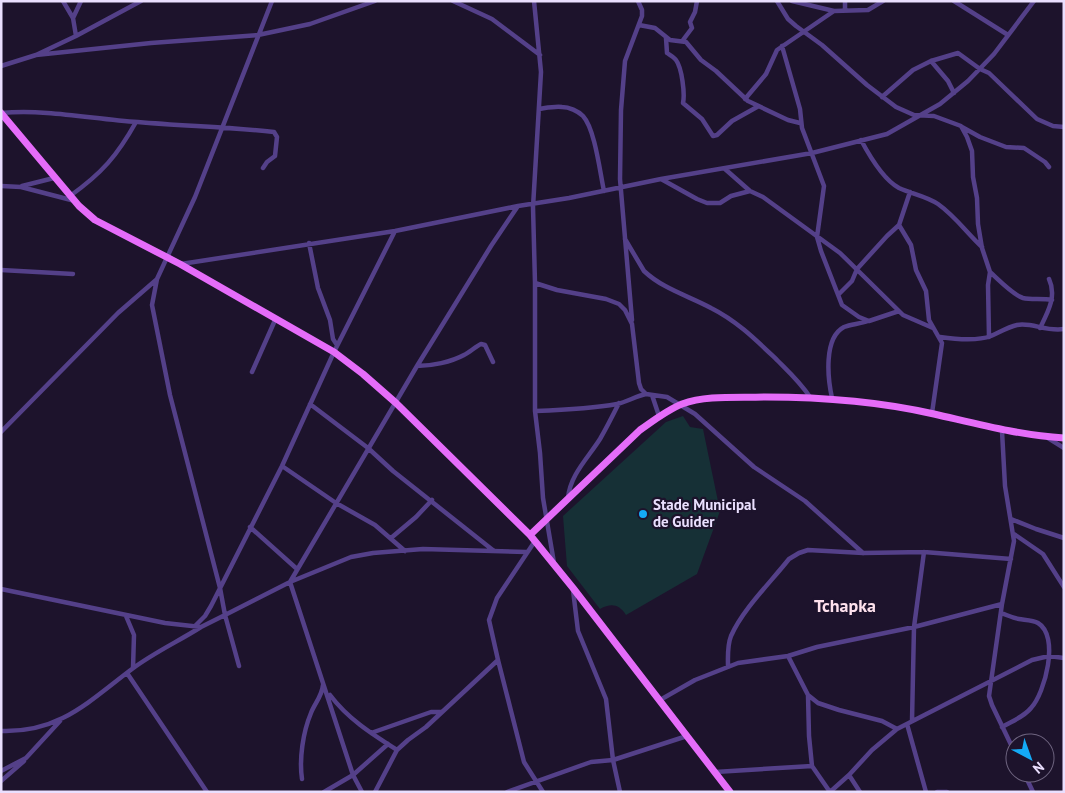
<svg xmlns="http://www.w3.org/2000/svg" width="1065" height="793" viewBox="0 0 1065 793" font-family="'PT Sans',sans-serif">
<rect width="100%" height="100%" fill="#1d132c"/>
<path fill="#163036" d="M683,416L690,427L703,429L720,511L697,574L626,615C619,604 611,603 600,609L567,566L563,516L666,422Z"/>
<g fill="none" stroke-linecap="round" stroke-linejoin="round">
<path stroke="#544089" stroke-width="4.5" d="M453,1L492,19L540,55
M534,1L541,72L533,207L535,283V411L540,453L543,498L554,563
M777,1L788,19L796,26L822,45L867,85L896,107L914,115L934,116L961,126L967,137L972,151L973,177L977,198L978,224L982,248L990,272L988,285L989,337
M792,1L834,11L868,10L883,1
M845,1V10
M954,1L1008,35
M73,18L81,1
M639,25L655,28L670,40L686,42L701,60L716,71L748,101L788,120L800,123
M76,36L141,1
M666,38L667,53C670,55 674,57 676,60C682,68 685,94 683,103L702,119L713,136L717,135L732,121L757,107
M683,40L692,28L690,22L695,12L697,1
M782,46L800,109L802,128L824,186L817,237L821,251L842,305L859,317L869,321L899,311
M36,55L151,43L258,35L310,24L375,1
M931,61L948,81L954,93
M1,66L36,55L76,36L73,18L63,1
M882,97L913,70L931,61L958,53L980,69L989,73L1037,119L1053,126L1064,127
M745,99L766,74L777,50L834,11
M539,109C546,108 555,106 562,107C569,107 578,111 583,116C595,129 600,173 604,191
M1,113C48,109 92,119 138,122C183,126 229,127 274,132L277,137L275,156L267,162L263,168
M962,127L980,137L1006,147L1024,148L1045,162L1049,167
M861,140C869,155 884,180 899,188C912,194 926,196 938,204C955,216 967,233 982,247
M725,169L750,191L763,197L840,253L903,315L933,328
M661,179L697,199L707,203H720L731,196L750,191
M1,186L21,187L75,201
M22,186L54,178
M70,196C102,173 117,156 136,122
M899,225L911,245L916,270L926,291L929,320L942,343L932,413
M625,239L644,271C663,289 689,296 711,308C737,321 756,340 777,360C789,372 800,382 810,397
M309,243L318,288L330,320L333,339L337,345
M181,264L395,231L518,206L569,198L661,179L812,153L887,134L940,104L968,81L994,54L1034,1
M1,270L73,274
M990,272C998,279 1013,295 1023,298C1031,300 1043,298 1052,300
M535,283L557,290L606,299L619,304L625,310L632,324L639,383L641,389L646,394L667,397L695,414L754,467L805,501L863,553
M839,294L852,281L857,269L887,236L899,225L910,192
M632,320L620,179L621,110L625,61L642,16V10L638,1
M1040,328C1048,312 1057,296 1049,279
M940,337C954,339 978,341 991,336C1000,332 1008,327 1017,325C1032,322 1046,332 1064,329
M417,366C432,366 451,362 464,355C470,352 475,347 481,344L485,345L493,362
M252,372L276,318
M652,395L659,416
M832,398C828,380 823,338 844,327C851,324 860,324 868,321
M310,404L368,448L393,471L494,551
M535,411C562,410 590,409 617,404C627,402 636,396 646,394
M1002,431L1005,486L1014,541L1002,604L989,696L992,705L1015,753
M1,432L118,313L156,280
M1048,438L1064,448
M282,466L336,503L375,525L405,551
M568,498C570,475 588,458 600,439C607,427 613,415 619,403
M1011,519L1036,529L1064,538
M250,527L297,569
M1014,534L1043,554L1064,587
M391,538L416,517L432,500
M535,541L497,598L489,620L498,660L524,762L543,792
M1,589L165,623L201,627L225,615L220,588L170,395L152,305L157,279L195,197L272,1
M573,590L578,631L606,699L613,760L620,792
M1001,613C1007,615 1013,618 1019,619C1025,620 1033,620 1038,623C1060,636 1045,693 1031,708C1024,717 1012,721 1002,727
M126,616L134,635L133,668
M195,626L205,616L211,606L282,466L334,352L395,231
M788,656L808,695L818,703L839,710L882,721L897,729
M239,666L225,615L290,582L417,366L491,246L518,206
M728,667C728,657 727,646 731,636C743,609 770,583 789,559L799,553L808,550L863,553L924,552L1011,559
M127,673L207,792
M330,695C348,719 372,734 397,750
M808,695L809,736L812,766L830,792
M660,700L695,680L738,663L788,656L817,647L914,627L1002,604
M912,721L914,627L924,552
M907,724L926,792
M1,731C60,733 89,701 132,669C153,653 179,641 201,627
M371,733L431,712H441
M1,771L26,758L60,721
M715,772L812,766
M1024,773L1033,792
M849,775L860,792
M302,779C299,759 303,732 311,713C315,703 322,696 323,685
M1,781L24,761
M324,792L353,775L388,744
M362,792L353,775L290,582L351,557L373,553L423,549L526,552
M375,792L397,750L408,740L426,727L498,660
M507,792L591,762L613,760L687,736
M830,792L849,775L872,750L897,729L1032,660L1049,656L1064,658
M937,792H947"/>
<path stroke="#e56cf9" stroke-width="7" d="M1,113L79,206L95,220L180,264L334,352L363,374L396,403L530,535L640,430C653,421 667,410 682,404C707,395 738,398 765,397C822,397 877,401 934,414C978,424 1018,435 1064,438
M530,535L573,588L730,792"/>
</g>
<circle fill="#14aaf5" stroke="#1d132c" stroke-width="2" cx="643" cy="514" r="5"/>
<g text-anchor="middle" stroke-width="4.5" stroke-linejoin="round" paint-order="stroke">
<g font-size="15" font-weight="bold" fill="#eadffe" stroke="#1d132c" text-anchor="start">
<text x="653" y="510">Stade Municipal<tspan x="653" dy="17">de Guider</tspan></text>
</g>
<g font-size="18" font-weight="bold" fill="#fee1ed" stroke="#1d132c">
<text x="845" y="612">Tchapka</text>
</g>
</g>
<rect width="1065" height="793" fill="none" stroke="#eadffe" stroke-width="5"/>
<g transform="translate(1030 758) rotate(139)"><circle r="24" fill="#1d132c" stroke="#6f6580"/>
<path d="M0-4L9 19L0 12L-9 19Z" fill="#14aaf5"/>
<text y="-8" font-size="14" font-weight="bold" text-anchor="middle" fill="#eadffe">N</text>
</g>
</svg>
